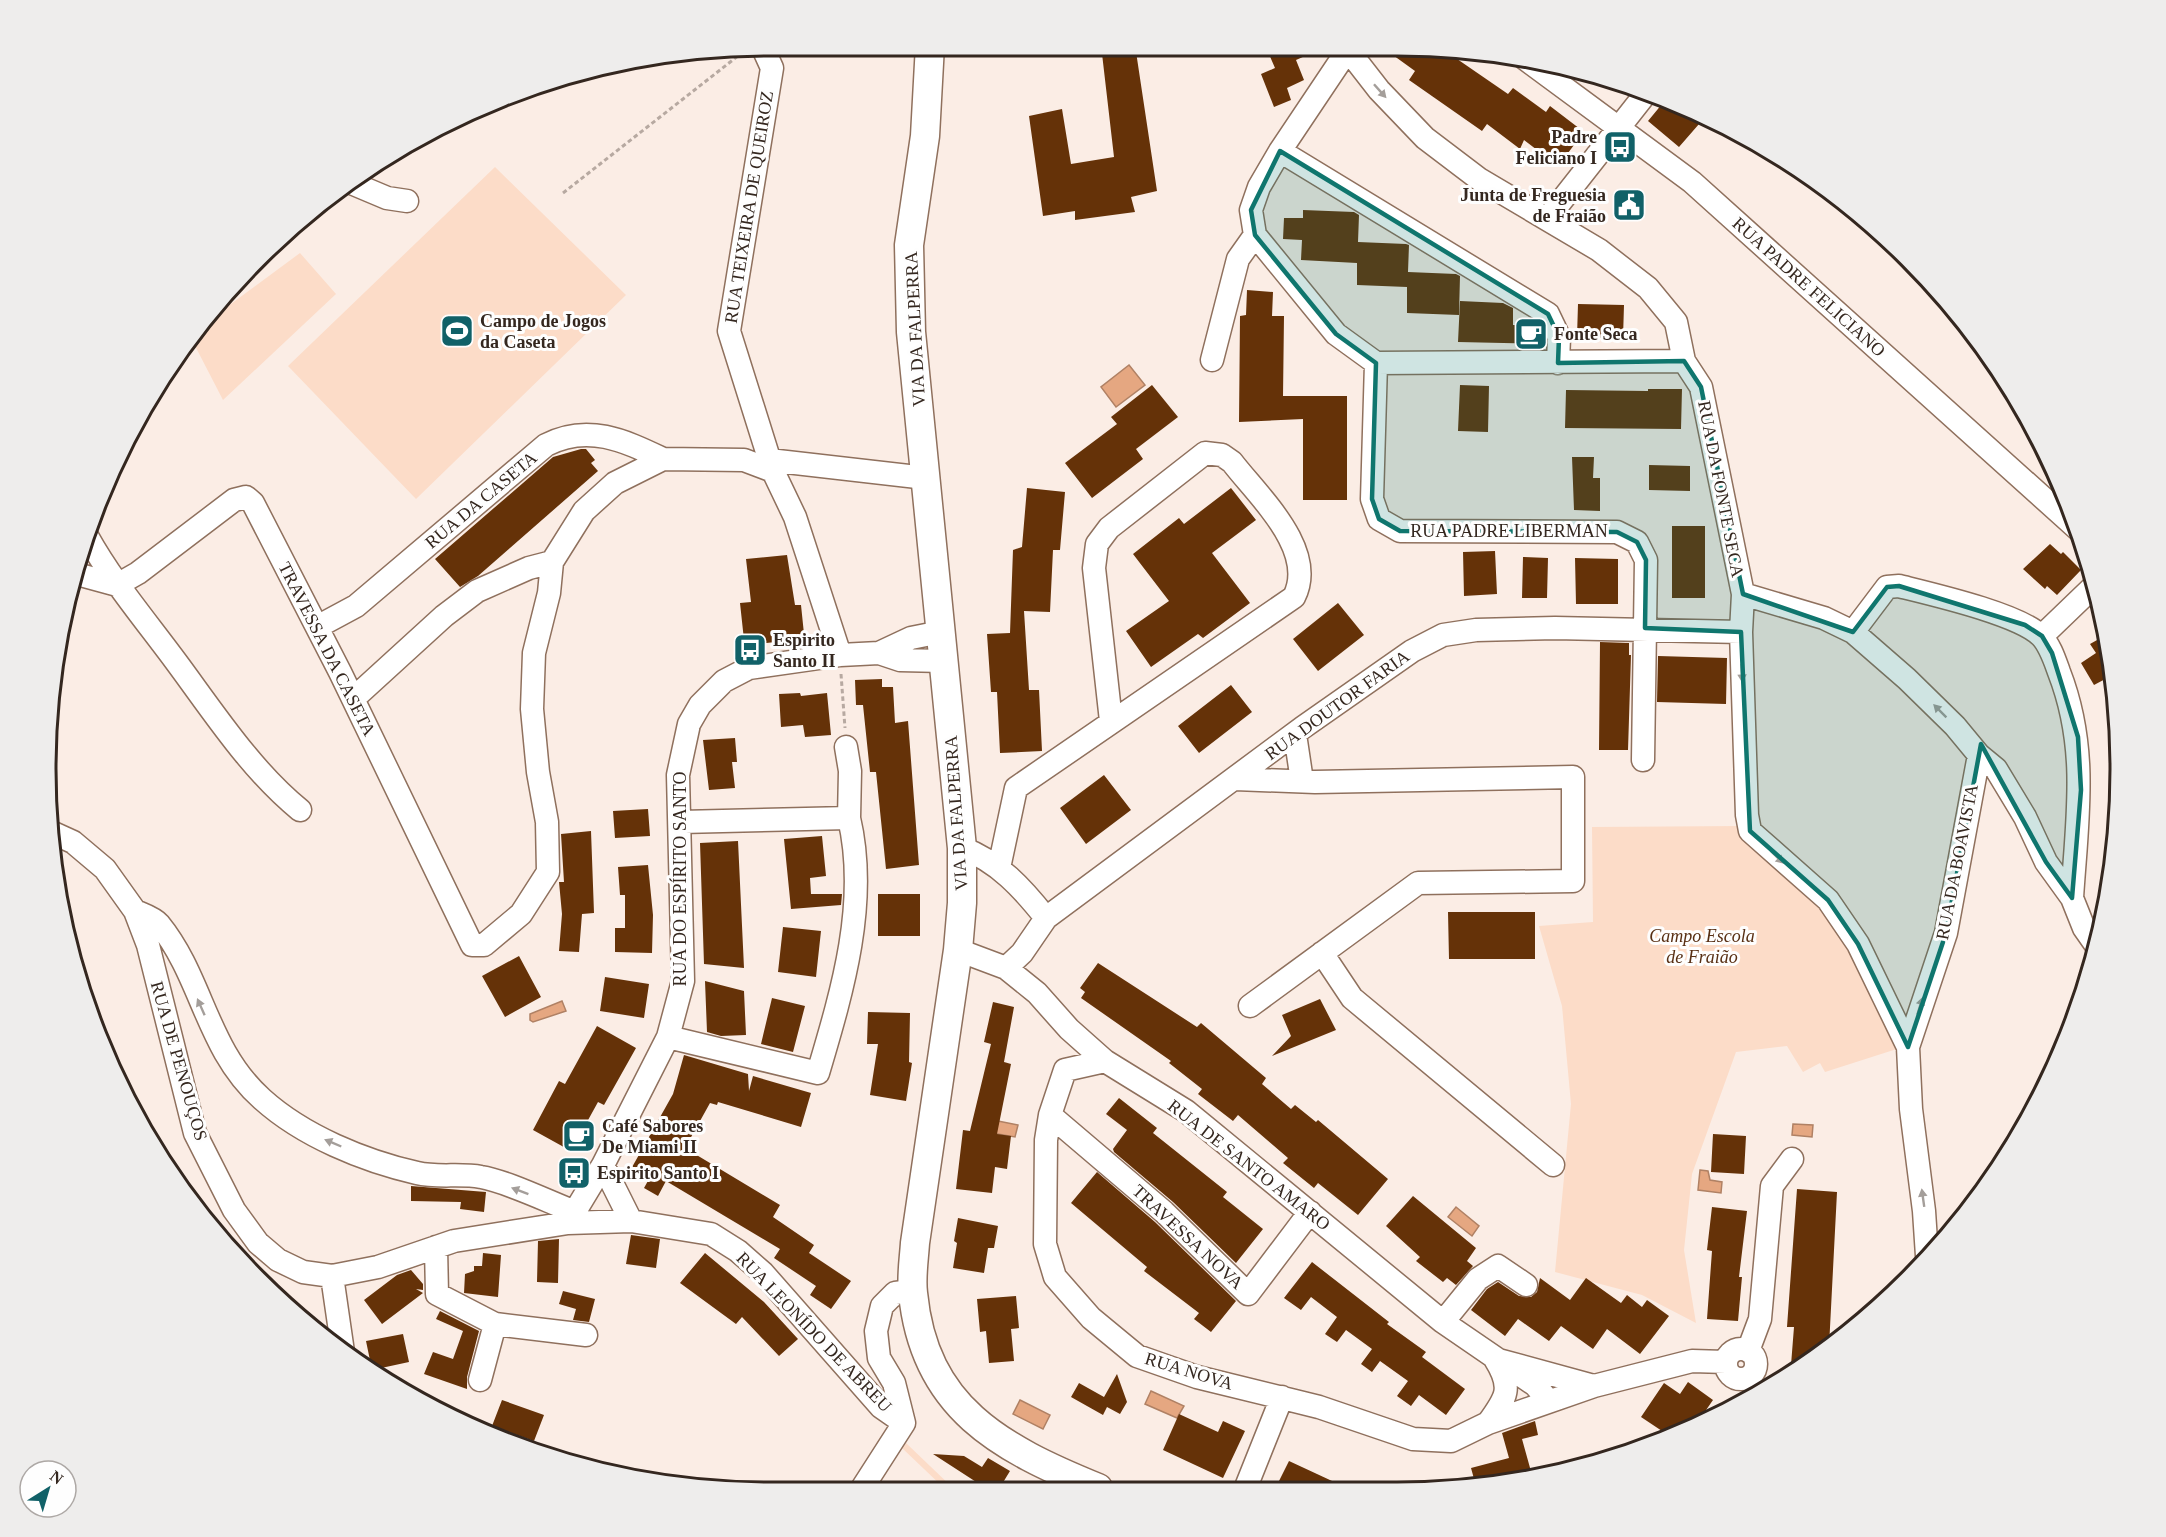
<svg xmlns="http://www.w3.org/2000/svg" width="2166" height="1537" viewBox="0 0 2166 1537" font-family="'Times New Roman',serif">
<rect width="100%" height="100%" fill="#fbede5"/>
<path fill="#fcdcc8" d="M495,167L626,295L416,499L288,366Z
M300,253L336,294L223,400L192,340L201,326Z
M1741,826L1824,901L1903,1047L1825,1072L1820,1063L1803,1072L1787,1046L1736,1052L1692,1174L1684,1250L1696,1323L1642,1295L1555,1272L1571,1104L1562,1006L1539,926L1593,922L1592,827Z
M906,1443L954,1489H945L902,1448Z"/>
<path fill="#e5a781" stroke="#b08164" stroke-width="1.5" d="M1129,365L1145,385L1116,407L1101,387Z
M562,1001L566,1011L533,1022L530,1020V1014Z
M988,1119L1018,1125L1015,1137L986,1132Z
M1793,1124L1813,1125L1812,1137L1792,1135Z
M1700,1170L1708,1171L1710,1180L1722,1182L1721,1193L1698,1190Z
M1456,1207L1479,1226L1472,1236L1448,1217Z
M1151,1391L1184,1406L1177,1418L1145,1404Z
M1020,1400L1050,1415L1043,1429L1013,1414Z"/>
<path fill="#653208" d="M1101,45H1135L1157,191L1131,197L1135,212L1075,220V211L1043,216L1029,116L1062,109L1071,164L1114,157Z
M1265,45H1330L1296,60L1304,80L1287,88L1291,100L1274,107L1261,74L1275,68Z
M1379,45L1444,50L1508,94L1513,88L1546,112L1550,106L1584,132L1558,166L1524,140L1520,149L1487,124L1482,131L1409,80L1415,71Z
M1667,98L1706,116L1679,147L1648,121Z
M1303,210L1354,212L1359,215L1358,242L1406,244L1409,245L1408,272L1456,274L1460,276L1459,315L1407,313V287L1357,285V263L1301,260L1302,240L1283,239L1284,218H1303Z
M1247,290L1273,292L1272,316H1284L1283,396H1347V500H1303V419L1239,422L1240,316L1246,315Z
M1460,301L1503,303L1513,308V325L1539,326L1544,344L1458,342Z
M1578,304L1624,305L1623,338L1577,337Z
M1152,385L1178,417L1136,449L1143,459L1092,498L1065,463L1117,424L1111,417Z
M1460,385L1489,386L1488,432L1458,431Z
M1648,389H1682L1681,429L1565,428L1566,390L1648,391Z
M581,449H586L595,460L591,463L598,471L478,576L460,587L435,559L553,457Z
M1572,457H1594L1593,478H1600V511L1574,510Z
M1649,465L1690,466V491L1649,490Z
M1027,488L1065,492L1060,550H1053L1050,612L1024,611L1029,690H1039L1042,751L1000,753L997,692H991L987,634L1010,633L1013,550L1022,547Z
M1231,488L1256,520L1212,553L1250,603L1203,638L1198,634L1151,667L1126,631L1169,601L1133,554L1179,518L1184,524Z
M1672,526H1705V598H1672Z
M2050,544L2061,554L2063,552L2081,570L2057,595L2047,586L2045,589L2023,569Z
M1495,551L1497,594L1464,596L1463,552Z
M787,555L795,605H801L804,634L784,636V641L757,644L756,639L744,640L740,603L751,602L746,559Z
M1523,557L1548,558L1547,598H1522Z
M1575,558L1618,559V604H1576Z
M1338,603L1364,635L1318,671L1293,639Z
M2106,635L2115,683L2109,677L2094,685L2081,663L2096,653L2090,644Z
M1600,642L1629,643V655H1631L1628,750H1599Z
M1658,656L1727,658L1726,704L1657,702Z
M882,679V687H893L895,723L908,721L919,865L886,869L876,772H870L863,705H856L855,680Z
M1231,685L1252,712L1199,753L1178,726Z
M800,693L801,696L827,693L831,735L805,737L803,725L781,727L779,694Z
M735,738L737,762H732L735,788L709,790L703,740Z
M1104,775L1131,810L1086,844L1060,808Z
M648,809L650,836L615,838L613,811Z
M591,831L594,913L582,914L579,952L559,951L562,914L559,882H564L561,834Z
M822,836L826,876L810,878L811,894H842L841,905L791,909L784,839Z
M738,841L744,968L704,964L700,843Z
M648,865L653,915L652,953L615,952V928H625V895H620L618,867Z
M878,894H920V936H878Z
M1448,912H1535V959H1449Z
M783,927L821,931L816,977L778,972Z
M519,956L541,997L505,1017L482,976Z
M1098,963L1197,1027L1201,1023L1266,1078L1262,1084L1291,1109L1295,1105L1316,1122L1318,1120L1388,1179L1358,1215L1318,1183L1314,1188L1283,1163L1288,1158L1238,1115L1233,1121L1198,1094L1202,1089L1169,1063L1171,1061L1081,998L1085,992L1080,988Z
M605,977L649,984L644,1018L600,1011Z
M705,981L744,991L746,1035L721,1036L707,1032Z
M772,998L805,1006L793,1052L761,1044Z
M1320,999L1336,1030L1272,1056L1291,1036L1282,1015Z
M993,1002L1014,1007L1004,1062L1011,1064L997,1134L1011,1136L1007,1169L995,1167L992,1193L956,1189L963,1130L970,1131L991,1044L984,1042Z
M868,1012L910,1013L909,1062L912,1063L906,1101L870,1095L878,1044H867Z
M597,1026L636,1048L604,1105L598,1102L571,1151L533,1130L559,1081L565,1084Z
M684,1055L748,1074L749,1091L753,1076L811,1093L801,1127L718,1102L717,1105L710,1103L685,1148L780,1205L773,1217L814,1245L809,1253L851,1281L831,1309L810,1295L816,1286L774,1258L780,1249L666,1181L658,1196L644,1188L649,1179L631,1169L673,1094Z
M1119,1098L1157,1128L1153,1133L1227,1192L1223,1197L1263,1229L1236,1263L1173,1202L1114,1152L1113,1149L1127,1130L1106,1114Z
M1713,1134L1746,1136L1744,1174L1711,1172Z
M1097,1172L1155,1222L1236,1301L1211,1332L1194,1319L1199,1313L1144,1271L1147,1267L1071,1203Z
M411,1186L486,1192L484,1212L460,1209L461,1202L411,1201Z
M1797,1189L1837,1192L1829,1347L1805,1366L1791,1365L1794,1327H1787Z
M1413,1196L1476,1248L1467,1261L1473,1266L1456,1285L1447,1278L1443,1282L1416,1261L1420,1257L1386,1226Z
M1712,1207L1747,1211L1739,1277H1742L1738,1321L1707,1319L1712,1251L1707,1250Z
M958,1218L998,1226L994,1248H988L984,1273L953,1268L957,1243L954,1241Z
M631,1235L660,1239L656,1268L626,1264Z
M559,1239L558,1283L537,1282L538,1241Z
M483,1253L501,1255L498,1297L464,1293L465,1274L474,1271V1266H482Z
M705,1253L764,1302L798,1339L779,1356L742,1317L736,1324L680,1283Z
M1312,1262L1389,1322L1387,1324L1426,1352L1422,1357L1465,1389L1446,1415L1419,1395L1411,1406L1397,1396L1408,1381L1380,1361L1372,1372L1361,1364L1372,1349L1346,1330L1337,1342L1325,1334L1337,1317L1311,1297L1301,1310L1284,1298Z
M411,1270L423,1284V1290L416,1289L423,1293L382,1324L364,1300L397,1275Z
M1540,1278L1570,1300L1586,1278L1621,1303L1627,1295L1642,1307L1647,1300L1669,1316L1640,1354L1607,1329L1593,1349L1561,1326L1549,1341L1518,1319L1505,1336L1471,1310L1487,1289L1498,1282L1519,1296L1531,1297L1537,1292Z
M563,1291L595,1299L589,1322L573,1320L576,1309L559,1304Z
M1016,1296L1019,1328L1011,1329L1014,1361L989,1363L986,1331L980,1332L977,1299Z
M440,1311L479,1331L467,1377V1389L424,1374L433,1352L453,1359L463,1331L436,1319Z
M403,1334L409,1362L372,1370L366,1341Z
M1117,1374L1127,1402L1120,1414L1107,1407L1103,1415L1071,1397L1079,1383L1104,1397Z
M1688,1382L1713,1400L1695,1426L1692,1428L1683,1421L1671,1437L1641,1417L1664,1383L1680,1394Z
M502,1400L544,1415L534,1441L492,1426Z
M1179,1414L1218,1432L1223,1421L1245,1431L1223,1478L1163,1450Z
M1535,1421L1538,1435L1522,1439L1532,1475L1492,1486H1476L1471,1468L1509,1458L1502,1433Z
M933,1454L964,1456L982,1467L988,1458L1010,1471L999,1489H987Z
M1289,1461L1345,1487H1276Z"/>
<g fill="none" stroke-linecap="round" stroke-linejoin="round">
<defs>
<path id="minor" d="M1344,45L1379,90L1425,138L1479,179L1599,250L1648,288L1676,322L1684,361L1701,387L1743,594L1741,632L1747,815L1750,831L1828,900L1858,944L1908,1047
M762,46L772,68L729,331L773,471
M1347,51L1280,151L1259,187L1251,210L1255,235L1336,334L1376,363L1684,361
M1524,58L1692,182L2081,532
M1280,151L1548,314L1559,337L1558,363
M349,182L387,198L407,201
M1547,219L1647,92
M1212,360L1238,259L1255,235
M1376,363L1372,499L1379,519L1400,531L1617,532L1637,542L1646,560L1643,760
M769,460L926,478
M87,536C112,581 146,621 177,663C214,713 251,770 300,810
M73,573L117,585
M117,585L138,573L234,500L246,497L253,503L340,672L472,945H484L521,914L548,872L547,822L538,772L532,709L534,653L549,593L552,562L584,511L615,483L663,459L744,460L773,471L795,517L840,655
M1743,594L1824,618L1853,632L1907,679L1955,726L1979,755L1996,769L2025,817L2046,862L2072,898L2084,928L2098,948
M317,627L356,606L546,445C588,423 625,441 663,459
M1853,632L1887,587L1899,586C1931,594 2019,614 2041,636C2050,645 2055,661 2059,672C2089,749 2077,819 2072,898
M2042,636L2094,586
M879,653L900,660L943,661
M353,699L444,616L477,591L529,568L552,562
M1295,734L1302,781
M846,747L850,771L849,818
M1235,779L1315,782L1573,777V881L1418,883L1250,1006
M51,832L73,842L105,869L135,911L148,945L195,1133L234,1210L258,1243L278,1260L303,1272L332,1276L378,1267L454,1241L568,1223L631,1221L711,1234L738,1251L763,1273L881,1407L904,1423L894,1383L879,1358L876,1331L882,1306L895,1293L912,1291
M962,848C998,861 1023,889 1046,918L1302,728L1412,651L1443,635L1476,630L1555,628L1741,632
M999,868L1016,788L1294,597C1318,550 1258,496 1232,462L1222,455L1205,453L1109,528L1097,544L1094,568L1111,721
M135,911C142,914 154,918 159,924C203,978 206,1049 262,1099C303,1136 364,1161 417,1173C438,1178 460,1173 481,1177C506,1181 549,1202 575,1212
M958,950L1006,968L1022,953L1046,918
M1322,953L1352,998L1553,1165
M1006,968L1037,993L1069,1029L1105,1061L1186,1111L1443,1322L1535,1385L1549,1401
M668,1037L818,1073C842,992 869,903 849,818L681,822
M1105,1061L1065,1070L1050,1115L1046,1140L1045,1244L1055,1277L1091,1318L1137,1356L1197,1377L1319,1407L1413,1439L1451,1441L1488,1423
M1050,1115L1164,1212L1248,1294L1310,1212
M603,1165L631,1221
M568,1223L603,1165L668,1037L683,981L678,775L689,724L700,705L724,681L749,668L840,655L879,653L911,638L941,632
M436,1247L437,1294L495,1324L480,1380
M1927,1256L1924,1211L1911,1109L1908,1047L1946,933L1979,755
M332,1276L343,1352
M1443,1322L1478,1279L1498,1266L1526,1285
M495,1324L586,1335
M1726 1364a15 15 0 1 1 30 0a15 15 0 1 1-30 0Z
M1748,1351L1760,1319L1772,1186L1792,1159
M1495,1359L1594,1386L1488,1423C1507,1397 1513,1388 1495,1359Z
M1594,1386L1692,1361L1726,1362
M1246,1487L1282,1397
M861,1490L904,1423"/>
<path id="major" d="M930,45L925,136L909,245L911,332L962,848V903L958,950L915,1243C914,1259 911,1277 913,1293C924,1408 1000,1448 1098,1488"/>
</defs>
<use href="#minor" stroke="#8f705d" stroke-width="25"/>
<use href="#major" stroke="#8f705d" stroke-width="31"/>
<path stroke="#b7a9a1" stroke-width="3" stroke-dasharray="4.5 3" stroke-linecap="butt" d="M563,193L743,52
M841,674L845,728"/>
<use href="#minor" stroke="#fff" stroke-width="22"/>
<use href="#major" stroke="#fff" stroke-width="28"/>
</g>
<defs><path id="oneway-solid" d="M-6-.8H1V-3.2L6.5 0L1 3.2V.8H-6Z" transform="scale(1.5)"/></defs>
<g fill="#a49e9a">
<use href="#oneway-solid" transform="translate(1380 91) rotate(48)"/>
<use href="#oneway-solid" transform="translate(1742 673) rotate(88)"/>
<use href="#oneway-solid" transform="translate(1940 711) rotate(-135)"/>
<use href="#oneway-solid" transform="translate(1777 857) rotate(44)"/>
<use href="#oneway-solid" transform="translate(1920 1006) rotate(-73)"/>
<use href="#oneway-solid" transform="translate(201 1007) rotate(-114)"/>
<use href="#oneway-solid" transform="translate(333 1143) rotate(-157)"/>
<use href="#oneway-solid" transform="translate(520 1191) rotate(-159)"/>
<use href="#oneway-solid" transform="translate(1923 1198) rotate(-98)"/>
</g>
<path fill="#0f766e" fill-opacity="0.2" stroke="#0f766e" stroke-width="4.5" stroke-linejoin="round" d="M1280,151L1548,314L1559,337L1558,363L1684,361L1701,387L1743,594L1853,632L1887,587L1899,586L2025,625L2042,636L2052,653L2078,737L2081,790L2072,898L2046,862L1981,744L1946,933L1908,1047L1858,944L1828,900L1750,831L1741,632L1645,628L1646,560L1637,542L1617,532L1400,531L1379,519L1372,499L1376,363L1336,334L1255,235L1251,210Z"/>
<defs>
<symbol id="bus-square" viewBox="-11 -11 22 22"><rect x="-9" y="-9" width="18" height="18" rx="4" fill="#116168" stroke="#fefefe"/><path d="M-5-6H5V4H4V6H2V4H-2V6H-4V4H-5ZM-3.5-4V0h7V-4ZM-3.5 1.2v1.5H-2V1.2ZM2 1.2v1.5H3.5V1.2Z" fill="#fff"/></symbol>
<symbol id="civic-square" viewBox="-11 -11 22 22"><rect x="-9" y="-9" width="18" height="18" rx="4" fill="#116168" stroke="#fefefe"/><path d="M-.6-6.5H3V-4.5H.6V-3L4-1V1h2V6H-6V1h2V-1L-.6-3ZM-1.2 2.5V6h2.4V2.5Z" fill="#fff"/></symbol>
<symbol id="stadium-square" viewBox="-11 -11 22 22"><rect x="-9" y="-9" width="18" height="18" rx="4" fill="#116168" stroke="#fefefe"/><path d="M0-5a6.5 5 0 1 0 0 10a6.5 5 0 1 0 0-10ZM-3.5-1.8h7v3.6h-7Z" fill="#fff"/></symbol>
<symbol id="cafe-square" viewBox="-11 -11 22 22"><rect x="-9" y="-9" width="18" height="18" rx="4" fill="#116168" stroke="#fefefe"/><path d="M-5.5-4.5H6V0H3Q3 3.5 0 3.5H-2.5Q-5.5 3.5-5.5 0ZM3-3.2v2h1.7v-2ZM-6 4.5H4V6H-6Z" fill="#fff"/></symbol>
</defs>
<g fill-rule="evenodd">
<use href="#bus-square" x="1601" y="128" width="38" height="38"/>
<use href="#civic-square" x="1610" y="186" width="38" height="38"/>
<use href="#stadium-square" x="438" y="312" width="38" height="38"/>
<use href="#cafe-square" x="1512" y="315" width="38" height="38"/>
<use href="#bus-square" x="731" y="631" width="38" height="38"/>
<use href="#cafe-square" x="560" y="1117" width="38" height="38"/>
<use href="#bus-square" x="555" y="1154" width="38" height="38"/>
</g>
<g text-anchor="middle" stroke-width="6" stroke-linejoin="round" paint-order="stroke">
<g font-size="18" font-weight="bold" fill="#34271f" stroke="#fefefe" text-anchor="start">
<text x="1597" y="143" text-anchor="end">Padre<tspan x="1597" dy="21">Feliciano I</tspan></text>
<text x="1606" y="201" text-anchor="end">Junta de Freguesia<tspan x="1606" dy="21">de Fraião</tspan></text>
<text x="480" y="327">Campo de Jogos<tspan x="480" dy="21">da Caseta</tspan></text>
<text x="1554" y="340">Fonte Seca</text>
<text x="773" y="646">Espirito<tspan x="773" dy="21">Santo II</tspan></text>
<text x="602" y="1132">Café Sabores<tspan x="602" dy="21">De Miami II</tspan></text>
<text x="597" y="1179">Espirito Santo I</text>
</g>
<g font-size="18" fill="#34271f" stroke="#fefefe">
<text transform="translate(749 207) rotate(-81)" y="6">RUA TEIXEIRA DE QUEIROZ</text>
<text transform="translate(1809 287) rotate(42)" y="6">RUA PADRE FELICIANO</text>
<text transform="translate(915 329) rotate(-93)" y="6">VIA DA FALPERRA</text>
<text transform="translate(1721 489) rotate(79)" y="6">RUA DA FONTE SECA</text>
<text transform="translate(481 500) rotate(-40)" y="6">RUA DA CASETA</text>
<text x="1509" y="537">RUA PADRE LIBERMAN</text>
<text transform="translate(327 649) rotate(63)" y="6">TRAVESSA DA CASETA</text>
<text transform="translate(1337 705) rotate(-36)" y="6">RUA DOUTOR FARIA</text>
<text transform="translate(956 813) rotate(-94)" y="6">VIA DA FALPERRA</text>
<text transform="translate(1957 862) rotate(-79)" y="6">RUA DA BOAVISTA</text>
<text transform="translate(680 879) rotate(-90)" y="6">RUA DO ESPÍRITO SANTO</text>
<text transform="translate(179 1061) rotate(74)" y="6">RUA DE PENOUÇOS</text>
<text transform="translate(1249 1165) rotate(38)" y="6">RUA DE SANTO AMARO</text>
<text transform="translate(1188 1237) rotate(43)" y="6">TRAVESSA NOVA</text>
<text transform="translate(814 1332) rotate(46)" y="6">RUA LEONÍDO DE ABREU</text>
<text transform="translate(1189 1371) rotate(17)" y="6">RUA NOVA</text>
</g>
<g font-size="18" font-style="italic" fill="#582f13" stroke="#fefefe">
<text x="1702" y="942">Campo Escola<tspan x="1702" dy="21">de Fraião</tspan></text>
</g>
</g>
<path d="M0 0H2166V1537H0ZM769 56H1397A713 713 0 0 1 2110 769V769A713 713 0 0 1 1397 1482H769A713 713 0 0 1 56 769V769A713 713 0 0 1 769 56Z" fill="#eeedec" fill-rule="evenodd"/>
<path fill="none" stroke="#34271f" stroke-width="3" d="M769 56H1397A713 713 0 0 1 2110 769V769A713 713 0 0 1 1397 1482H769A713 713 0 0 1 56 769V769A713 713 0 0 1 769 56Z"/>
<g transform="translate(48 1489) rotate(37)"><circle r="28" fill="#fefefe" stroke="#ada8a5" stroke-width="1.5"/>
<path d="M0-4.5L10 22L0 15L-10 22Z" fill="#116168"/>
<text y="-9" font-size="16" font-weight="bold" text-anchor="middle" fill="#34271f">N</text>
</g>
</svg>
